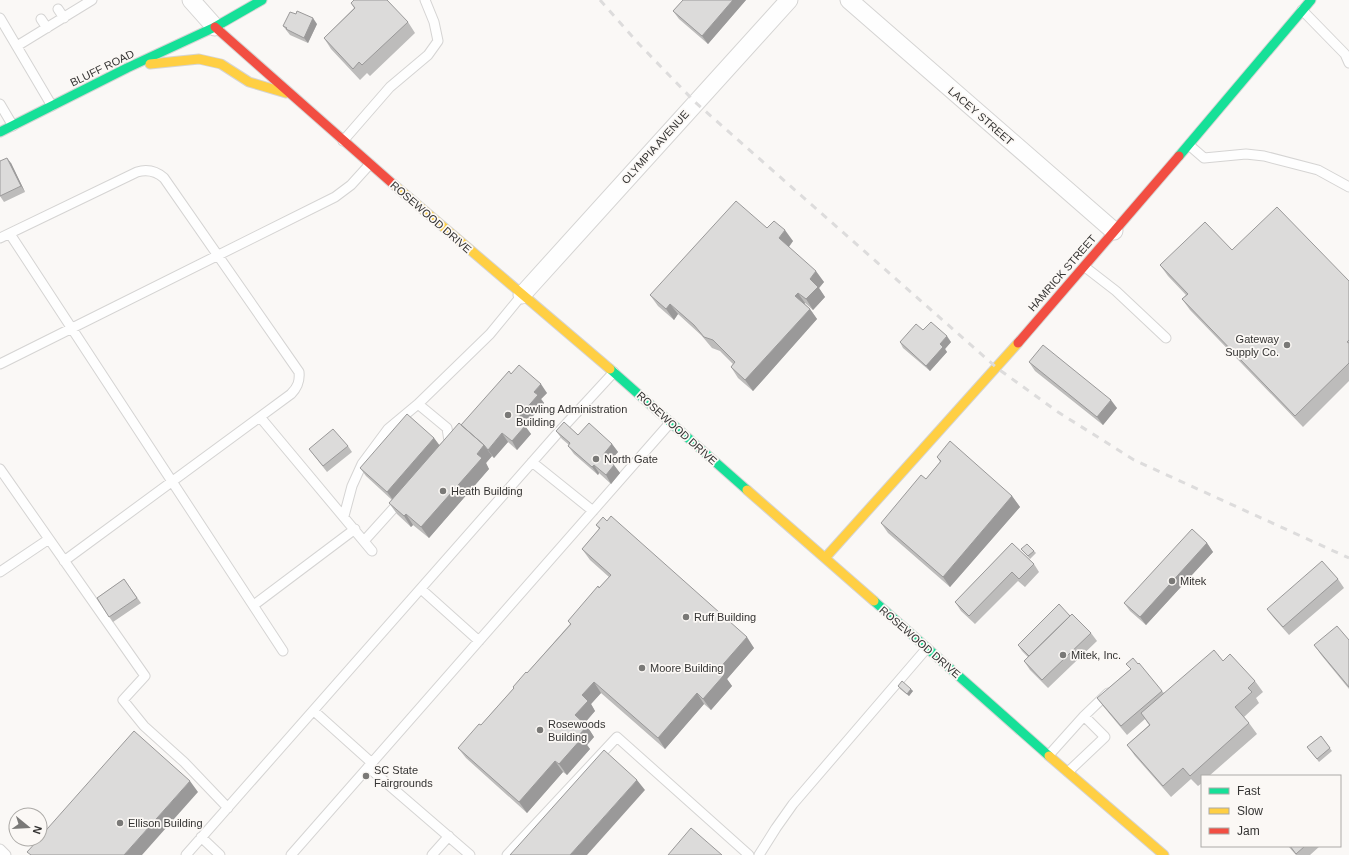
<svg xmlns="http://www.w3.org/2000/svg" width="1349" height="855" viewBox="0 0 1349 855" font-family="Helvetica,sans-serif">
<rect width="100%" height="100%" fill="#faf8f6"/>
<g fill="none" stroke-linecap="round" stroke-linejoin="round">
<defs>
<path id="lane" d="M58,9L64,18
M1302,10L1345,54L1349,63
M0,18L52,106
M41,19L47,28
M17,46L92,0
M0,104L13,126
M343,141L390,87L428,55L438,41L434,22L425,0
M1189,145L1204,158L1246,154L1264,156L1318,170L1349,187
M10,234L283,651
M0,238L137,172C147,169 156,171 164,178L299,372C300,381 298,387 291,394L64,561
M1085,267L1116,291L1166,338
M0,364L335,197L351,185L370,164
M418,404L447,428L449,441L448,447
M260,417L372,551
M532,462L593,511
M0,469L145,676L123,700L144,726L184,762L228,808
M344,516L352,486L362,464L388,429L418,404L490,334L522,295
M364,541L401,500
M0,572L49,539
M421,589L479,641
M254,605L355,529
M314,711L372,763
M1049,755L1084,716
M368,767L470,855
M1068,772L1105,737L1084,716L1108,693
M201,837L220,855
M0,849L6,855
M186,855L556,435L614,372
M291,855L670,423
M432,855L449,836
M507,855L617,737L749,855
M759,855L776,828L793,804L927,648"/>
<path id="street" d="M191,0L215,27
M849,0L1114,231
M522,295L789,0"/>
<path id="fast" d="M0,132L127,68L215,27L262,0
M1179,156L1311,0
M610,369L747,490
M874,601L1049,756"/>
<path id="slow" d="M150,64L199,59L221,64L249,82L286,93
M393,184L610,369
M747,490L874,601
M825,558L1018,343
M1049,756L1164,855"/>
<path id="jam" d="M215,27L393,184
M1018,343L1179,156"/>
</defs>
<use href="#lane" stroke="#d5d4d3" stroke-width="11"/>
<use href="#street" stroke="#d5d4d3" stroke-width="19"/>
<use href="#fast" stroke="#d5d4d3" stroke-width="11"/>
<use href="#slow" stroke="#d5d4d3" stroke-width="11"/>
<use href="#jam" stroke="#d5d4d3" stroke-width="11"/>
<use href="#lane" stroke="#fefefe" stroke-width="9"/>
<use href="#street" stroke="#fefefe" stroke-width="17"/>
<use href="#fast" stroke="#16e098" stroke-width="9"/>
<use href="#slow" stroke="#ffcf43" stroke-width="9"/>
<use href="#jam" stroke="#f24e42" stroke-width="9"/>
<path stroke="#dddcdc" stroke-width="3" stroke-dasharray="7 7" stroke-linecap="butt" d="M600,0L639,44L695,102L997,368L1058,412L1134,460L1349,558"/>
</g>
<path fill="#bdbcbb" d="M683,0H746L708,44L679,19L673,11Z
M351,3L408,22L415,33L370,76L367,73L360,80L331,49L324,38L354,8Z
M317,24L308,43L290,35L283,26Z
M11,163L25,192L4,202L0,196Z
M767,228L793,241L789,247L824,282L819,288L825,297L813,310L805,303V304L810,309L817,319L753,391L738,378L731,367L733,364L720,351L712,348L701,335L678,314L674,320L658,306L650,295Z
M1232,250L1349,281V381L1303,427L1190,310L1182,299L1186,295L1168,276L1160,265Z
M923,330L951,342L945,349L947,352L930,371L903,348L900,342Z
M1029,362L1117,408L1103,425L1035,371Z
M511,374L547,393L541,399L544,403L525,426L531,434L517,450L508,442L494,458L492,456L486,463L489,469L429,538L413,525L411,527L397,514L389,503L392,500L366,476L360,468L434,438L439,445L461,425Z
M556,431L578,435L612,444L618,452L610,461L620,473L611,484L599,473L598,475L574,454L568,446L569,445L562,439Z
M348,446L352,452L327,472L309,449Z
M937,457L1012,496L1020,507L950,587L888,533L881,523L926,479L940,462Z
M596,525L754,648L727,679L732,686L711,710L704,704L665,749L601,693L591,704L595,711L584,724L587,726L594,737L587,745L590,749L567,775L563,772L527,813L466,758L458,748L481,725L514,688L513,687L527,673L570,624L568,621L609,577L590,560L582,549L599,529Z
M1012,543L1034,564L1039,572L1025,587L1018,581L975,624L961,611L955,602Z
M1207,543L1213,552L1146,625L1130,611L1124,603Z
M1021,549L1034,551L1036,553L1030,559Z
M124,579L141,603L113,622L97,598Z
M1338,579L1344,588L1289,635L1273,617L1267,609Z
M1070,616L1091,633L1097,641L1048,688L1030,670L1024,661L1028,657L1022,651L1018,645Z
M1349,640V689L1322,656L1314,645Z
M1223,661L1255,681L1263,692L1256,698L1259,703L1244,717L1249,723L1257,734L1209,776H1202V783L1198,786L1191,779L1171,797L1135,756L1127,745L1149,725L1145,719L1127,735L1103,706L1097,698L1131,669L1126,664L1162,691L1164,693Z
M898,686L913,691L909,696L900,689Z
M1321,736L1332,751L1319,762L1307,747Z
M1288,846H1320L1310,855H1296Z"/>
<path fill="#9a9999" d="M733,0H746L708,44L702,36Z
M313,18L317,24L308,43L304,38Z
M7,158L11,163L25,192L21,186Z
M785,230L793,241L787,249L779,238Z
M816,271L824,282L819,288L825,297L813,310L806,299L810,279Z
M798,293L805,303L802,306L795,296Z
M670,304L678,314L674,320L666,309Z
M810,309L817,319L753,391L745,380Z
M947,336L951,342L945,349L947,352L930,371L926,366L940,344Z
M541,384L547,393L541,399L544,403L523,427L517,419L534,392Z
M1111,400L1117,408L1103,425L1097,417Z
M525,426L531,434L517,450L512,441Z
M502,433L508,442L494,458L488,450Z
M434,438L440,446L393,500L387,492Z
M612,444L618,452L608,463L603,455Z
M484,445L492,456L486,463L489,469L429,538L421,527L477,454Z
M594,465L599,473L598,475L592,467Z
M614,465L620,473L611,484L606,475Z
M1012,496L1020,507L950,587L943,577Z
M406,514L413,525L411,527L404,516Z
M1207,543L1213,552L1146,625L1140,617Z
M747,637L754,648L727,679L732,686L711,710L703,699L718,670Z
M594,682L601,693L591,704L595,711L582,726L575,715L582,695Z
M911,689L913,691L909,696L907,694Z
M697,693L704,704L665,749L658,738Z
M587,726L594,737L587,745L590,749L567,775L559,764L579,735Z
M555,761L563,772L527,813L519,802Z
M637,780L645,790L587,855H570Z
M190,781L198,792L142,855H124Z"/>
<path fill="#dcdbda" stroke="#9a9999" d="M354,0H387L408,22L362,65L359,62L353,69L324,38L355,8L351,3Z
M683,0H733L702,36L673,11Z
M297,11L313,18L304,38L286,29L287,28L283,26L290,12L296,14Z
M7,158L21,186L0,196V161Z
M736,201L767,228L774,221L785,230L779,238L816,271L810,279L818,287L806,299L798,293L795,296L810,309L745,380L731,367L735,362L713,340L704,337L694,325L670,304L666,309L650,295Z
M1277,207L1349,281V340L1347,342L1349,343V363L1295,416L1182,299L1188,294L1160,265L1205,222L1232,250Z
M931,322L947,336L940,344L943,347L926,366L900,342L916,324L923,330Z
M1043,345L1111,400L1097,417L1029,362Z
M519,365L541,384L534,392L538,395L517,419L525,426L512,441L502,433L488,450L484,445L461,425L509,371L511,374Z
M407,414L434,438L387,492L360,468Z
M564,422L578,435L589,423L612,444L603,455L614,465L606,475L594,465L592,467L568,446L570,443L556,431Z
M459,423L484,445L477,454L482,458L421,527L406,514L404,516L389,503Z
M333,429L348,446L323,466L309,449Z
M950,441L1012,496L943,577L881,523L921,475L926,479L941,461L937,457Z
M611,516L747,637L718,670L724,675L703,699L697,693L658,738L594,682L582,695L588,701L575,715L587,726L579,735L582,738L559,764L555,761L519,802L458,748L479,724L481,725L514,688L513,687L526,672L527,673L571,624L568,621L598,586L599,588L611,575L582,549L600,528L596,525L603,517L607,521Z
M1192,529L1207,543L1140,617L1124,603Z
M1012,543L1034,564L1019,579L1012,572L969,616L955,602Z
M1027,544L1034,551L1028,556L1021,549Z
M1322,561L1338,579L1283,627L1267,609Z
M124,579L137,598L109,617L97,598Z
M1059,604L1070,616L1029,656L1018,645Z
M1072,614L1091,633L1042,680L1024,661Z
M1337,626L1349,640V687L1314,645Z
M1214,650L1223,661L1230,654L1255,681L1248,688L1252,692L1235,707L1249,723L1190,776L1183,768L1163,786L1127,745L1150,725L1141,713Z
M1133,658L1138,664L1139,663L1162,691L1121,726L1097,698L1131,669L1126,664Z
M902,681L911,689L907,694L898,686Z
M134,731L190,781L124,855H31L27,852L39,839H40V837Z
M1321,736L1330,748L1317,759L1307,747Z
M604,750L637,780L570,855H510Z
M691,828L722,855H668Z
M1290,846H1305L1296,854Z"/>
<g fill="#7a7977" stroke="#fbf8f5" stroke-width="1.5">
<circle cx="1287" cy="345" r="4"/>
<circle cx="508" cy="415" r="4"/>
<circle cx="596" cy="459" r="4"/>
<circle cx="443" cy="491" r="4"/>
<circle cx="1172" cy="581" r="4"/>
<circle cx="686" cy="617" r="4"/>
<circle cx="1063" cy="655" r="4"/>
<circle cx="642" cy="668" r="4"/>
<circle cx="540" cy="730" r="4"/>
<circle cx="366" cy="776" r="4"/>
<circle cx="120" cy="823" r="4"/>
</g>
<g text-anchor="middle" stroke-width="3.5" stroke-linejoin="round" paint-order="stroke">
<g font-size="11" fill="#353433" stroke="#fbf8f5">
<text transform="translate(102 68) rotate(-26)" y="4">BLUFF ROAD</text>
<text transform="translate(981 116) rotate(41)" y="4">LACEY STREET</text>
<text transform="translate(655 147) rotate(-48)" y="4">OLYMPIA AVENUE</text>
<text transform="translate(431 217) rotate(41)" y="4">ROSEWOOD DRIVE</text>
<text transform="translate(1062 273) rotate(-49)" y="4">HAMRICK STREET</text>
<text transform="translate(677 428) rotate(42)" y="4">ROSEWOOD DRIVE</text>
<text transform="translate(920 642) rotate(41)" y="4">ROSEWOOD DRIVE</text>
</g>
<g font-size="11" fill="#353433" stroke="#fbf8f5" text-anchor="start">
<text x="1279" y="343" text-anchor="end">Gateway<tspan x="1279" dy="13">Supply Co.</tspan></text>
<text x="516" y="413">Dowling Administration<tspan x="516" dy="13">Building</tspan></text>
<text x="604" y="463">North Gate</text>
<text x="451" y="495">Heath Building</text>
<text x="1180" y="585">Mitek</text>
<text x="694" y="621">Ruff Building</text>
<text x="1071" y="659">Mitek, Inc.</text>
<text x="650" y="672">Moore Building</text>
<text x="548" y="728">Rosewoods<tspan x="548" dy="13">Building</tspan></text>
<text x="374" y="774">SC State<tspan x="374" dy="13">Fairgrounds</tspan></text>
<text x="128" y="827">Ellison Building</text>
</g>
</g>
<rect x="1201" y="775" width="140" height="72" fill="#fbf8f5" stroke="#acaaa7"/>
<rect x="1209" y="788" width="20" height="6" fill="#16e098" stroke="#acaaa7"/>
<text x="1237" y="795" font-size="12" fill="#353433">Fast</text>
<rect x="1209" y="808" width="20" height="6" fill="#ffcf43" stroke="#acaaa7"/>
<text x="1237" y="815" font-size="12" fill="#353433">Slow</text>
<rect x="1209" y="828" width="20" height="6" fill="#f24e42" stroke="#acaaa7"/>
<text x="1237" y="835" font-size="12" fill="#353433">Jam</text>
<g transform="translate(28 827) rotate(108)"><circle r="19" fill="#fbf8f5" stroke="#acaaa7"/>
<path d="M0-3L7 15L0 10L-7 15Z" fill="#7a7977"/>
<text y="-6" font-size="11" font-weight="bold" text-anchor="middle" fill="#353433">N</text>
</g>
</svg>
